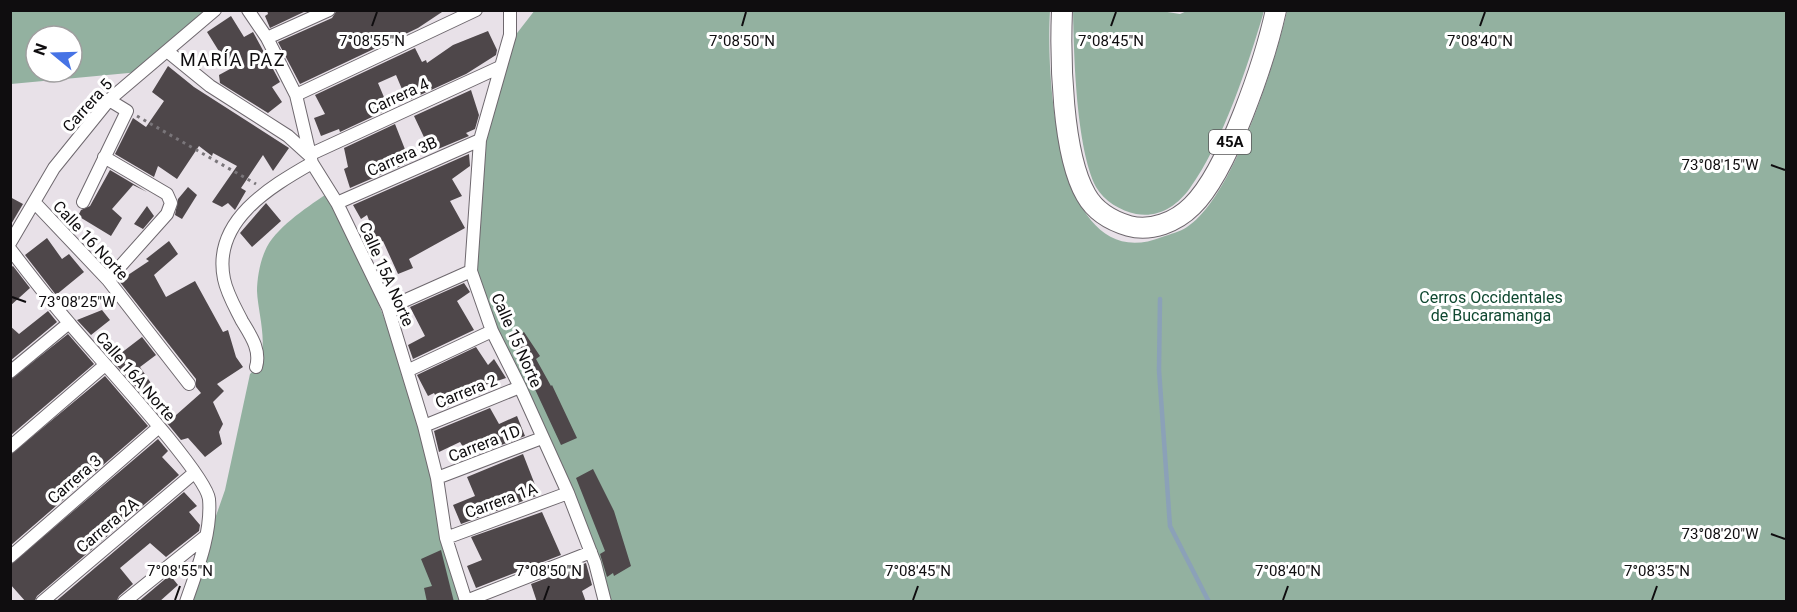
<svg xmlns="http://www.w3.org/2000/svg" width="1797" height="612" viewBox="0 0 1797 612" font-family="Roboto,sans-serif">
<rect width="100%" height="100%" fill="#e8e1e8"/>
<path fill="#93b1a0" fill-rule="evenodd" d="M535,10L1050,11C1046,72 1055,280 1162,237C1170,234 1180,232 1187,227C1233,198 1275,63 1287,11H1786V601H608L474,277L485,142L514,37Z
M11,11H216L150,71L11,84ZM36,36H72V72H36Z
M1161,11L1180,14L1189,10L1264,11C1248,65 1223,142 1190,188C1177,206 1159,218 1136,214C1121,211 1104,201 1096,187C1076,147 1074,56 1073,11Z
M325,195L334,206C350,242 369,278 383,315C417,408 439,505 463,601L186,602L225,490L250,374C273,355 258,317 257,291C257,279 260,262 265,251C274,229 306,208 325,195Z"/>
<g fill="none" stroke-linecap="round" stroke-linejoin="round">
<path stroke="#8ba1b8" stroke-width="4.5" d="M1160,299L1159,370L1170,526L1209,602"/>
</g>
<path fill="#4e474a" d="M267,10H308L270,28L265,16L268,14Z
M337,10H445L418,28L300,84L278,42L332,18Z
M231,16L244,37L253,32L280,82L272,87L282,102L268,113L220,83L219,75L230,69L207,32Z
M488,31L497,50L496,55L466,74L407,101L396,75L378,83L389,109L340,132L339,129L321,136L314,118L325,114L315,95L415,48L422,62L426,60L427,63L453,45Z
M168,66L194,87L289,148L273,171L263,155L241,188L246,191L235,210L228,203L222,207L212,202L237,166L213,153L212,156L199,146L177,179L158,166L154,177L115,154L133,118L146,127L164,101L152,92Z
M471,90L479,115L475,129L466,133L469,136L431,152L414,116Z
M395,124L410,162L350,188L344,169L348,167L344,148Z
M469,154L470,166L452,179L462,196L450,201L465,228L409,259L413,268L398,274L383,241L378,244L367,215L361,219L353,205Z
M110,170L147,192L133,185L112,209L122,218L111,236L78,216L81,210L90,206Z
M188,187L197,195L182,219L175,215L178,199Z
M10,197L23,204L10,226Z
M266,203L281,221L252,247L240,233Z
M147,206L154,216L143,229L134,224Z
M47,238L62,259L69,254L84,272L56,295L25,255Z
M169,241L178,254L154,275L166,297L195,281L223,332L228,330L236,357L243,367L217,384L224,391L213,402L223,424L219,432L222,444L205,457L188,438L181,440L167,423L201,393L196,387V379L119,281L149,261L146,259Z
M13,266L30,288L10,306V268Z
M464,283L470,292L457,301L474,330L413,359L408,345L425,336L410,307Z
M102,310L110,320L91,335L77,320Z
M48,311L57,322L10,361V326L19,334Z
M524,332L540,356L536,359L551,386L552,385L577,438L561,445L512,340Z
M68,334L94,364L10,436V380Z
M142,337L156,355L140,367L157,392L147,400L112,360Z
M476,347L488,365L494,359L506,378L479,387L483,393L443,409L434,393L428,396L417,375Z
M105,376L148,426L10,546V455Z
M490,408L499,424L517,416L525,436L469,457L460,442L439,452L434,431Z
M158,439L168,451L162,457L179,475L37,596L34,602H26L10,584V565Z
M523,454L539,495L461,524L453,505L475,496L467,477Z
M593,469L614,511L631,566L614,576L613,573L607,577L600,554L605,551L576,478Z
M184,492L197,506L189,512L200,525L199,531L166,557L150,543L120,568L133,584L119,596L116,602H55Z
M542,512L561,555L476,588L467,566L482,560L471,537Z
M441,550L454,602H427L424,588L432,586L421,559Z
M586,563L592,585L582,591L586,602H537L531,584Z
M170,575L178,585L159,602H138Z"/>
<g fill="none" stroke-linecap="round" stroke-linejoin="round">
<defs>
<path id="street" d="M248,10L267,38L296,95L312,163L337,203L388,308L424,426L437,478L446,538L466,601L591,552
M510,10V35L480,140L471,271L492,331L520,387L568,493L595,563L605,602
M267,38L329,10
M167,51L210,86L288,136L309,155
M296,95L476,10
M309,155L500,67
M104,157L167,194L171,203L167,214L108,280
M83,202L127,111L109,100
M35,203L108,280L189,384
M337,203L480,140
M10,243L54,168L109,100L215,10
M10,249C30,275 49,300 70,324C93,352 206,473 209,499C212,533 197,570 186,602
M388,308L471,271
M256,367C261,350 251,336 242,321C235,307 227,294 224,279C212,221 270,187 312,163
M409,370L492,331
M10,372L69,323
M424,426L520,387
M10,447L105,365
M437,478L542,438
M446,538L568,493
M10,557L159,427
M42,602L194,473
M124,602L206,536"/>
<path id="primary" d="M1062,10C1060,58 1062,154 1086,195C1095,211 1112,221 1129,226C1151,232 1176,222 1192,206C1228,171 1265,60 1276,10"/>
</defs>
<use href="#street" stroke="#6e686e" stroke-width="14"/>
<use href="#primary" stroke="#6e686e" stroke-width="22"/>
<path stroke="#7a767a" stroke-width="3" stroke-dasharray="3 4.5" stroke-linecap="butt" d="M137,116L256,184"/>
<use href="#street" stroke="#fff" stroke-width="12"/>
<use href="#primary" stroke="#fff" stroke-width="20"/>
</g>
<path fill="none" stroke="#0f0d0f" stroke-width="2" d="M372,26L377,12M742,26L746,12M1111,26L1116,12M1480,26L1485,12M1771,165L1785,170M12,297L26,302M1771,534L1785,539M175,600L180,586M544,600L549,586M913,600L918,586M1283,600L1288,586M1652,600L1657,586"/>
<g text-anchor="middle" stroke-width="6" stroke-linejoin="round" paint-order="stroke">
<rect fill="#fff" stroke="#575657" stroke-width="1.5" x="1209" y="130" width="42" height="24" rx="4.5"/>
<g font-size="15" font-weight="bold" fill="#0f0d0f">
<text x="1230" y="147">45A</text>
</g>
<g font-size="16" fill="#0f0d0f" stroke="#fff">
<text transform="translate(398 96) rotate(-25)" y="6">Carrera 4</text>
<text transform="translate(87 105) rotate(-48)" y="6">Carrera 5</text>
<text transform="translate(402 156) rotate(-24)" y="6">Carrera 3B</text>
<text transform="translate(91 240) rotate(47)" y="6">Calle 16 Norte</text>
<text transform="translate(387 274) rotate(66)" y="6">Calle 15A Norte</text>
<text transform="translate(517 340) rotate(66)" y="6">Calle 15 Norte</text>
<text transform="translate(136 376) rotate(49)" y="6">Calle 16A Norte</text>
<text transform="translate(466 391) rotate(-22)" y="6">Carrera 2</text>
<text transform="translate(484 443) rotate(-21)" y="6">Carrera 1D</text>
<text transform="translate(74 479) rotate(-41)" y="6">Carrera 3</text>
<text transform="translate(501 500) rotate(-20)" y="6">Carrera 1A</text>
<text transform="translate(107 525) rotate(-40)" y="6">Carrera 2A</text>
</g>
<g font-size="16" fill="#0f4830" stroke="#fff">
<text x="1491" y="303">Cerros Occidentales<tspan x="1491" dy="18">de Bucaramanga</tspan></text>
</g>
<g font-size="18" letter-spacing="1.5" fill="#0f0d0f" stroke="#fff">
<text x="233" y="66">MARÍA PAZ</text>
</g>
</g>
<g font-size="15" text-anchor="middle" fill="#0f0d0f" stroke="#fff" stroke-width="6" stroke-linejoin="round" paint-order="stroke">
<text x="372" y="46">7°08'55"N</text>
<text x="742" y="46">7°08'50"N</text>
<text x="1111" y="46">7°08'45"N</text>
<text x="1480" y="46">7°08'40"N</text>
<text x="1720" y="170">73°08'15"W</text>
<text x="77" y="307">73°08'25"W</text>
<text x="1720" y="539">73°08'20"W</text>
<text x="180" y="576">7°08'55"N</text>
<text x="549" y="576">7°08'50"N</text>
<text x="918" y="576">7°08'45"N</text>
<text x="1288" y="576">7°08'40"N</text>
<text x="1657" y="576">7°08'35"N</text>
</g>
<rect width="1797" height="612" fill="none" stroke="#0f0d0f" stroke-width="24"/>
<g transform="translate(54 54) rotate(289)"><circle r="28" fill="#ffffff" stroke="#9f9e9f" stroke-width="1.5"/>
<path d="M0-4.5L10 22L0 15L-10 22Z" fill="#4673e5"/>
<text y="-9" font-size="16" font-weight="bold" text-anchor="middle" fill="#0f0d0f">N</text>
</g>
</svg>
